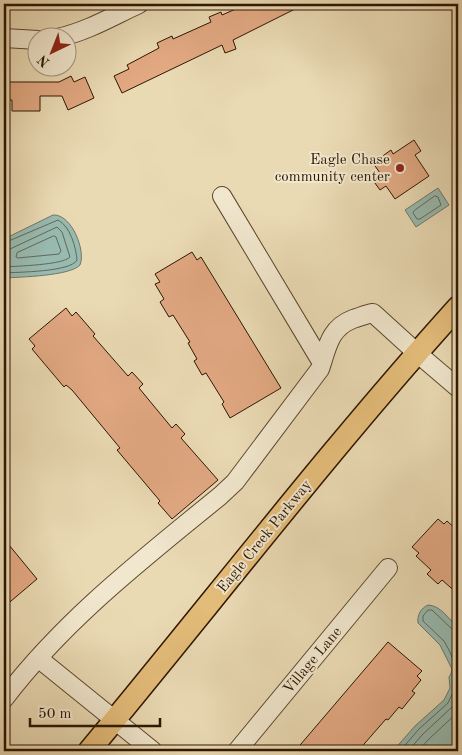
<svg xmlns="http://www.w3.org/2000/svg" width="462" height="755" viewBox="0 0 462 755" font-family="'Old Standard TT',serif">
<rect width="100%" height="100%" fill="#eadab4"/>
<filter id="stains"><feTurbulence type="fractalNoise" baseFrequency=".004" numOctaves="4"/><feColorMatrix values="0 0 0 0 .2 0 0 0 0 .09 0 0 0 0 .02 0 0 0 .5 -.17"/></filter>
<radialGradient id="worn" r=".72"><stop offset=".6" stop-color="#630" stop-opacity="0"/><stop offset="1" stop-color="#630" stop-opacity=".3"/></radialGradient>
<path fill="#98bab0" stroke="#6d786a" d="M438,188L449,205L416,227L405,210Z
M53,215C72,214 86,251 80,265C70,276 20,277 4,278V239Z
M428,605C440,605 450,620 458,628V751H393L415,726L444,700L450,688L449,677L451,674L452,669L440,645L418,623C417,615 421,608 428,605Z"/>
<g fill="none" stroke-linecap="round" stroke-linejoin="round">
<path stroke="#626858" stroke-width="1" d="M435,196L438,197L441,205L420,219H417L413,213L414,211Z
M54,236L56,237L61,251L59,254L18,258L16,257L17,253Z
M4,243L58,220C70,226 76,247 77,260C71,272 18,272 4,273
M4,250L10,249L57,227L62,232L70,257C63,265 17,266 4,267
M400,751L419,729L448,703L455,688L454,680L457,669L449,650L444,641L423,621V616L428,610H432L453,630L458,631
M408,751L423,734L452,707L458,696
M418,751L429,739L458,712"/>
</g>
<path fill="#e2a983" stroke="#2d1600" d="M247,4H305L233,40L236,49L225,53L222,45L122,93L114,76L129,69L127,65L159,48L157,43L172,36L173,39L211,22L209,17L221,12L222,15Z
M71,76L74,82L85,77L94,98L68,110L62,96H40V111H12V100H7V82H59Z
M414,140L421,151L415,155L429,176L395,199L386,186L380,190L372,179L380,173L373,163L391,150L393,154Z
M192,252L197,260L201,257L281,388L230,418L222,404L224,402L206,373L202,375L194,361L197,359L188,343L190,342L173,315L169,317L160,302L164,299L155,284L160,282L155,274Z
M66,308L72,316L76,312L95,334L93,336L128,376L132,372L143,384L139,388L172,428L176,424L185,434L181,438L218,480L172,519L158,503L160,501L117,450L120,448L72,390L66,385L64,387L32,349L35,346L29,339Z
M438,519L444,524L447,521L458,531V594L442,580L438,584L427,574L431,570L416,556L419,553L412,547Z
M4,539L37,579L4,607Z
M388,642L422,671L417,676L421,680L412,691L415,693L402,709L399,707L388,720L386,719L358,751H295Z"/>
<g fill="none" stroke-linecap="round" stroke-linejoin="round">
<defs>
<path id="minor" d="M4,38L38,40
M57,38C86,32 113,16 139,4
M322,363C328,343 332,327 353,319C360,317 366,314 373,313L417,353L458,388
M38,658L153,751
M4,699C65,619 143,559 220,496L235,482L320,369L322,363L222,196
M237,751L388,568"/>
<path id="major" d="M89,751C212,603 329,450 458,307"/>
</defs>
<use href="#minor" stroke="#5c472d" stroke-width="20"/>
<use href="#major" stroke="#2d1600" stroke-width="24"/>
<use href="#minor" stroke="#f1e7ce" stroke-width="18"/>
<use href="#major" stroke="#e5bd7a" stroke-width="21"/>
</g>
<circle fill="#8f2418" stroke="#f1e7ce" stroke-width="2" cx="400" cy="168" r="5"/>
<g text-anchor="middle" stroke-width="4" stroke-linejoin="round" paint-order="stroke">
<g font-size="15" fill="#2d1600" stroke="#f1e7ce" text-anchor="end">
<text x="390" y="164">Eagle Chase<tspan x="390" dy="17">community center</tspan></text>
</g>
<g font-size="15" fill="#2d1600" stroke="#f1e7ce">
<text transform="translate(264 536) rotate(-51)" y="5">Eagle Creek Parkway</text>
<text transform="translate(312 660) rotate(-50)" y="5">Village Lane</text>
</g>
</g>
<rect width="462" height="755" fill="none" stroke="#eadab4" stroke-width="20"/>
<rect x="5" y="5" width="452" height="745" fill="none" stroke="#2d1600" stroke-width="2.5"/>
<rect x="10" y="10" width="442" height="735" fill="none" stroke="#2d1600"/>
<g transform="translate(52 52) rotate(223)"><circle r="24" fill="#f1e7ce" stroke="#a3937c"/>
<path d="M0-4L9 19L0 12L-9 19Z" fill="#8f2418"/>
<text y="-8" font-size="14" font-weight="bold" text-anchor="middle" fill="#2d1600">N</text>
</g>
<path d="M30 718v8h130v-8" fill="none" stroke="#2d1600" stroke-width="2.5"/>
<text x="38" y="718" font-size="15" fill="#2d1600" stroke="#f1e7ce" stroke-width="4" paint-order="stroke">50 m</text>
<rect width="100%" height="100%" filter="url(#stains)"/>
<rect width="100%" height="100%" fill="url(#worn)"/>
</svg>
